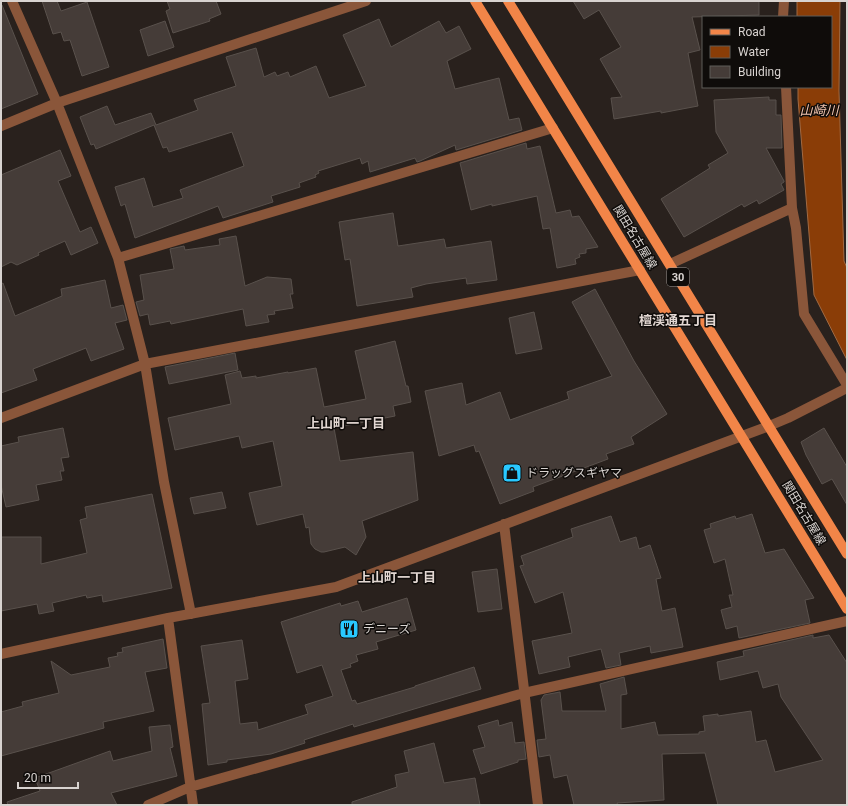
<svg xmlns="http://www.w3.org/2000/svg" width="848" height="806" viewBox="0 0 848 806" font-family="Roboto,'Noto Sans JP',sans-serif">
<rect width="100%" height="100%" fill="#29211d"/>
<path fill="#8a3d07" stroke="#a16a43" d="M797,1H840L839,91L844,261L847,268V360L814,295L798,99V87H831V17H797Z"/>
<path fill="#453c38" stroke="#59514c" d="M42,1H57L61,11L87,2L109,67L82,76L70,40L64,41L61,32L53,34Z
M167,1H216L221,14L209,19L210,21L173,33L166,11L170,9Z
M573,1H759V15L692,17L700,50L688,53L698,106L661,113V111L614,119L611,98L622,97L600,59L621,47L599,10L584,19Z
M2,5L38,94L1,109V6Z
M379,19L391,47L439,21L446,33L459,26L471,49L447,61L455,89L499,78L509,120L519,118L522,130L456,150L455,145L420,161L417,162L415,158L370,172L368,161L362,164L360,158L318,171L319,173L315,175L316,177L299,183L300,187L271,196L273,202L223,218L218,206L135,238L125,204L121,206L115,187L144,178L153,207L183,198L180,190L244,166L232,132L169,152L167,147L163,148L154,125L96,149L94,144L91,145L80,117L107,106L115,125L151,113L156,125L198,110L194,100L236,86L226,57L256,48L264,77L275,72L277,76L288,72L290,77L316,66L329,98L366,86L343,35Z
M165,21L174,47L148,56L140,30Z
M769,97V100H776V115H781L782,148H766L784,181V182L781,184L784,190L759,204L757,200L744,207L742,204L684,237L661,199L710,168L708,165L728,153L716,132L714,100Z
M526,143L527,149L540,146L556,213L570,210L572,217L579,216L598,247L586,249V253L579,254L580,257L575,259L576,264L557,268L550,228L543,229L537,196L492,206V204L471,210L460,163Z
M60,150L71,176L58,181L80,232L91,227L98,243L71,255L65,241L38,253L39,255L17,265L11,262L1,267V175Z
M393,213L398,246L444,239L446,248L491,241L497,280L467,284L466,278L426,284L411,288L413,297L357,306L350,259L345,260L339,222Z
M236,236L245,286L267,277L291,279L293,294H290L293,308L274,311L275,314L267,315L269,322L246,326L243,309L171,324L170,321L150,325L148,314L140,316L136,302L144,300L140,275L174,269L170,249L184,246L185,250L220,245L219,239Z
M105,280L111,308L123,305L127,320L115,323L124,349L91,361L86,348L33,369L37,380L1,393V284L3,283L15,316L62,296L61,289Z
M595,289L634,361L667,414L631,437L634,444L606,454L608,459L533,487L534,491L500,504L479,451L476,452L474,445L439,456L425,391L462,383L466,405L500,392L510,420L569,399L567,392L612,376L572,302Z
M534,312L542,349L516,354L509,318Z
M395,341L406,386H408L411,402L393,406L395,416L334,428L340,461L413,452L418,500L362,521L366,537L356,555L345,547L324,552H321L315,549L311,544L309,527L306,528L303,514L257,525L249,493L282,486L273,441L242,448L239,436L175,450L168,418L231,404L225,375L240,371L242,378L256,376V378L288,372V373L316,368L324,407L366,399L355,351Z
M235,353L238,370L169,384L165,367Z
M63,428L69,457L61,458L64,471H60L62,480L36,485L39,500L6,507L1,485V446L19,442L18,437Z
M824,428L847,467V505L832,479L822,484L806,455L801,442Z
M222,492L226,508L194,514L190,498Z
M152,494L172,588L103,602L102,595L87,598L86,595L52,603L54,611L39,614L37,604L1,611V537H41V564L87,553L80,520L87,518L85,507Z
M752,514L765,553L784,549L814,598L805,600L810,623L739,638L737,626L726,629L721,610L732,607L729,595H733L725,559L714,563L704,530L711,528L710,524L735,516L736,519Z
M611,516L620,542L636,537L639,549L650,545L661,578L656,579L662,611L675,608L683,647L651,653L650,646L619,653L621,665L606,668L601,649L568,657L570,667L539,674L532,641L572,633L563,592L535,603L520,566L524,565L521,556L573,537L571,529Z
M497,569L502,609L478,612L472,572Z
M407,598L416,630L376,642L378,649L356,655L358,661L350,664L351,667L341,670L352,701L355,700L357,704L415,687V686L474,667L481,689L354,727L353,724L304,740L305,743L271,754L227,760V762L208,765L202,704L210,703L201,646L242,640L248,679L235,681L240,724L257,722L258,730L308,714L305,705L333,696L322,665L297,673L281,622L340,603L341,606L358,601L362,612Z
M813,635V638L829,635L847,663V805H718L705,753L662,754L664,800L617,803L618,805H574L567,775L554,778L550,755L539,757L537,740L546,739L541,700L544,695L560,692L562,711H606L600,684L624,677L627,694L621,695V729L655,722L658,735L699,734V732L705,731L703,716L718,714V716L751,711L756,742L766,740L775,772L823,760L781,697L778,684L763,688L758,671L720,680L717,662L744,656L743,651Z
M163,639L167,668L145,672L154,711L103,722L104,728L1,756V712L23,706L22,702L59,693L51,661L71,675L110,667L108,658L118,656L117,653L123,652L122,648Z
M498,720L499,726L512,722L515,743L524,742L526,759L518,760V762L481,774L473,750L485,747L478,726Z
M170,725L173,747L170,748L177,776L111,793L117,805H8L7,802L40,791L35,778L110,751L113,761L152,751L149,727Z
M434,743L444,783L475,778L480,805H352V802L397,787L395,775L409,772L404,751Z"/>
<g fill="none" stroke-linecap="round" stroke-linejoin="round">
<path stroke="#8a563a" stroke-width="10" d="M12,1L57,103L118,258L145,364L164,482L191,614
M783,17L784,1
M786,87L792,208L796,228L804,314L847,385
M1,126L57,103L366,1
M118,258L553,128
M670,264L792,208
M1,418L145,364L640,270
M504,524L538,805
M168,618L193,805
M1,654L168,618L336,587L769,426L788,418L847,388
M148,805L190,787L524,693L847,621"/>
<path stroke="#f28548" stroke-width="10" d="M475,1L847,609
M508,1L847,554"/>
</g>
<defs>
<symbol id="shop-square" viewBox="-11 -11 22 22"><rect x="-9" y="-9" width="18" height="18" rx="4" fill="#29c8ff" stroke="#0f0c0a"/><path d="M-5-2.5h2.3a2.7 3.5 0 0 1 5.4 0H5L5.5 6h-11ZM-1.5-2.5h3a1.5 2.3 0 0 0-3 0Z" fill="#111"/></symbol>
<symbol id="restaurant-square" viewBox="-11 -11 22 22"><rect x="-9" y="-9" width="18" height="18" rx="4" fill="#29c8ff" stroke="#0f0c0a"/><path d="M-5-6h1v4h1v-4h1v4h1v-4h1v5L-1.5 .5V6h-2V.5L-5-1ZM5-6V6H3V1.5H1.5Q1.5-4 5-6Z" fill="#111"/></symbol>
</defs>
<g fill-rule="evenodd">
<use href="#shop-square" x="501" y="462" width="22" height="22"/>
<use href="#restaurant-square" x="338" y="618" width="22" height="22"/>
</g>
<g text-anchor="middle" stroke-width="3" stroke-linejoin="round" paint-order="stroke">
<rect fill="#0f0c0a" stroke="#9c9795" stroke-width="1" x="667" y="268" width="22" height="18" rx="3"/>
<g font-size="11" font-weight="bold" fill="#d8d3d0">
<text x="678" y="281">30</text>
</g>
<g font-size="12" fill="#d8d3d0" stroke="#0f0c0a">
<text transform="translate(635 237) rotate(59)" y="4">関田名古屋線</text>
<text transform="translate(804 513) rotate(59)" y="4">関田名古屋線</text>
</g>
<g font-size="12" fill="#d8d3d0" stroke="#0f0c0a" text-anchor="start">
<text x="526" y="477">ドラッグスギヤマ</text>
<text x="363" y="633">デニーズ</text>
</g>
<g font-size="13" font-style="italic" fill="#f3c5af" stroke="#0f0c0a">
<text x="819" y="115">山崎川</text>
</g>
<g font-size="13" font-weight="bold" fill="#e2d7d2" stroke="#0f0c0a">
<text x="678" y="325">檀渓通五丁目</text>
<text x="346" y="428">上山町一丁目</text>
<text x="397" y="582">上山町一丁目</text>
</g>
</g>
<rect width="848" height="806" fill="none" stroke="#d8d3d0" stroke-width="4"/>
<rect x="702" y="16" width="130" height="72" fill="#0f0c0a" stroke="#5f5c59"/>
<rect x="710" y="29" width="20" height="6" fill="#f28548" stroke="#5f5c59"/>
<text x="738" y="36" font-size="12" fill="#d8d3d0">Road</text>
<rect x="710" y="46" width="20" height="12" fill="#8a3d07" stroke="#5f5c59"/>
<text x="738" y="56" font-size="12" fill="#d8d3d0">Water</text>
<rect x="710" y="66" width="20" height="12" fill="#453c38" stroke="#5f5c59"/>
<text x="738" y="76" font-size="12" fill="#d8d3d0">Building</text>
<path d="M18 782v6h60v-6" fill="none" stroke="#d8d3d0" stroke-width="2"/>
<text x="24" y="782" font-size="12" fill="#d8d3d0" stroke="#0f0c0a" stroke-width="3" paint-order="stroke">20 m</text>
</svg>
